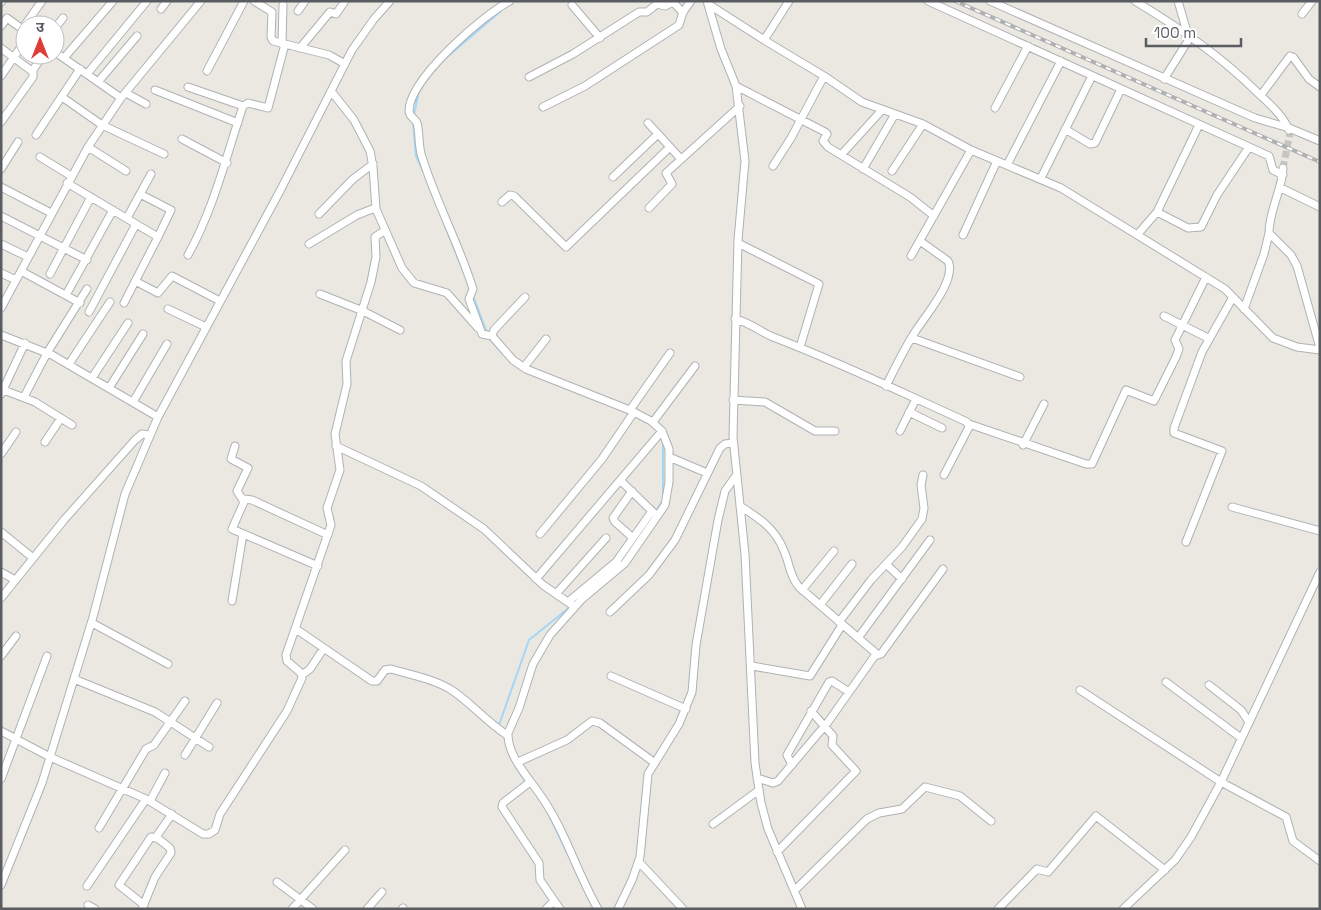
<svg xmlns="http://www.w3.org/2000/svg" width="1321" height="910" viewBox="0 0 1321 910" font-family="'Space Grotesk','Noto Sans Devanagari',sans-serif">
<rect width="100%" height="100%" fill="#ebe8e1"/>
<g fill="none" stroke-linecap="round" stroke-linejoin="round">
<path stroke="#a4d6f8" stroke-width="2" d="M440,63L501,11
M414,115L418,95
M413,122L416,156L424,173
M445,226L465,275
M473,296L487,333
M489,338L502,353
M618,409L630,414
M663,496V443
M656,511L663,500
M621,560L637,538
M500,727L499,725L529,640L570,607
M516,767L525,781
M547,811L570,859"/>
<path stroke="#c6c5c1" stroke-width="7" stroke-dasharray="7 3.5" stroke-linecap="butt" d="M1283,168L1290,133"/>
<defs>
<path id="minor" d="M254,1L272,12L271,37L273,41L329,55L345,64
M510,1C483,15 409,79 409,111C409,117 415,118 417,123C420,134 418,146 422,157C436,202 459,244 473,289L469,299L482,334L492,336L513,360L526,369L632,411L651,421L662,431L669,449V482L665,505L625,563L582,599L550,635L533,664L519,708L508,733C507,756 529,778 541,796C565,830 577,873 598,909
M707,1L721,49L736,86L745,161L738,240L733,437L745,554L755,763L761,803L768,829L802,909
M928,1L1269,156L1273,170L1283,175
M990,1L1255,118L1289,128L1320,141
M1135,1C1181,29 1221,56 1260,95C1271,105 1283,116 1289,130
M1178,1L1187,32
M1,2L2,1
M708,4L769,43L824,76L862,102L923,124L971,150L1061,188L1225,289L1273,338L1297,347L1320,350
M572,5L600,38
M161,9L167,1
M298,11L305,1
M1302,14L1312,1
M1,26L7,18L25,31
M55,28L63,18
M22,29L42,1
M764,40L789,1
M282,43L283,5
M1,48L33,72
M300,48L330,12L336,14L345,1
M55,52L121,98
M64,58L113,1
M207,71L244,1
M87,74L147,1
M1,76L25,41
M529,77L573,54L639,12H647L657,4L665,6L673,2L683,13
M1164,79L1191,36
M98,82L137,36
M736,86L825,132L827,134L823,141L828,147L910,197L934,216
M188,87L243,106
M155,90L238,123
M331,91L354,120L370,151L373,167L376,209L402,268L414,283L447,293L478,328
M126,93L146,104
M1261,95L1290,56L1293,57L1309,79L1320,87
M62,97L102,125L164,154
M543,107L585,86L679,25L683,12L691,1
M995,108L1028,46
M1,122L33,77V70L43,55
M648,123L681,159
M1065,129L1090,144L1095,143L1121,89
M36,135L80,69
M182,139L227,163
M88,147L126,171
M841,155L882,110
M40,157L71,176
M1007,165L1061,61
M773,166L791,138L824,76
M1283,168C1282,191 1269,210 1269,233L1291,255L1297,266L1320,348
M1,169L18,142
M863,169L895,114
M892,171L923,124
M613,177L658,134
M1041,178L1092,76
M67,183L158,237L124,303
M1,187L51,213
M1281,188L1320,207
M140,194L171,210L158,237
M502,202L510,195L514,196L566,247L669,148
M649,208L672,184L666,173L740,106
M1157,212L1188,228L1201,227L1217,195L1249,147
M319,214L353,179L373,164
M1,216L87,260
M127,218L151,174
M963,235L997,161
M1137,235L1157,212L1199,125
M738,243L819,284L800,347
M1,244L28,257
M309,244L357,215L375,208
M188,255C214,208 226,157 243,106L248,103L268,108L285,44
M911,256L971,150
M21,271L80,303
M1,273L16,280
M50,274L91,197
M135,281L158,293L172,276L220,301
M320,294L363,311L400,330
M66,295L113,210
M1,308L88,147L121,98L201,1
M168,309L206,327
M1244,309L1264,254L1269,233
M89,312L136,224
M1164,316L1208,338
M735,319C749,322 759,331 773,337C839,362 903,393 967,422L969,427L944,475
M1,335L52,355L158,417
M492,336L494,330L525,297
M912,338L1020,377
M69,364L110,302
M524,367L546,339
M92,378L128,323
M886,386C895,368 904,349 915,332C925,316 957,280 948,261L920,241
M109,388L143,334
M1,389L35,402L72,425
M1,394L25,343
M24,397L47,353L87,289
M733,400L765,402L815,431H835
M133,402L167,344
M630,410L670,353
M909,412L942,428
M653,422L695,366
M969,424L1086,464H1092L1126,390L1154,401L1176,357L1179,349L1175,340L1206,277
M900,431L916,399
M45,442L61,418
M1023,445L1044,404
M235,446L231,459L248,468L237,491L244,502L232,529L318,566
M336,446L421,486L484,529L543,585L575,607
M1,454L16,432
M669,457L707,473
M621,481L654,513
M632,491L613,518L615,522L633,538
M244,499L252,500L328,535
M740,506C759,518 776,529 784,551C790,564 789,575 799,587L878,655L881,654L943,569
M1232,507L1320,531
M1,532L33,558
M540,534L602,459L634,412
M1186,542L1222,451L1174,433V428L1202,352L1233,297
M886,564L902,579
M1,572L15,580
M536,579L662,431
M802,590L834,551
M556,594L606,538
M1,598L64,520L135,440L142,434L150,435
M232,601L243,534
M568,602L616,562L652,511
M820,605L852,564
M610,612L649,575L675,540L720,448L725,444L733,443
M839,622L871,580L902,547L922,519L924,508L921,485L923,475
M92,623L168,664
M296,629L372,681H377L385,670L391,669C411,675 435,679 453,691C472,704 487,722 507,735
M858,638L930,540
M1,656L16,636
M752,666L810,676L842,625
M302,675L310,669L324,648
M611,676L686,709
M74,679L155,712L209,747
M1166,682L1241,738
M1209,685L1241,710L1249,722
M1080,690L1221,782L1286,817L1293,841L1320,861
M1,731L50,757L146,799L203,834H209L215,830L220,814L287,711L302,678L301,673L287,661L286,655L331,525L327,508L340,470L335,434L347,384L346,361L371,282L376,257L375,237L384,231
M185,755L217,703
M518,762L567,740L592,721L600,723L655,763
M792,765L787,755L829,682L832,681L849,692
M757,778L773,783L778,781L828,722L876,654
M1,779L47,656
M530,782L503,803L502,807L539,863L540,880L560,909
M150,801L165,773
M713,824L759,790
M99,828L146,749L154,745L185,701
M777,852L856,771L832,745L833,736L811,711
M639,862L683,909
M277,882L313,909
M1,885L42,783L93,617L125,494L158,417L281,189L352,50L374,19L390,1
M87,886L146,799
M795,890L867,819L879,813L902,809L925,787L960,796L991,821
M88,905L95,909
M144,905L119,885L151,837L156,838
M142,909L155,877L171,853L170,848L156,837L172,814
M292,909L345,850
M367,909L382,892
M402,909L403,908
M546,909L554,901
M618,909L632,880L640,857L648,774L679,724L692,692L696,645L718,520L725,491L735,477
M998,909L1037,869L1048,872L1096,816L1165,870
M1123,909L1175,860L1191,837L1221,782L1320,572"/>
</defs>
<use href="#minor" stroke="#aeb2b5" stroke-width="9"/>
<use href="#minor" stroke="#fff" stroke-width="7"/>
<defs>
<path id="rail" d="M955,1L1320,162"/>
</defs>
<use href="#rail" stroke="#afb0b1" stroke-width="4"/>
<use href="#rail" stroke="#fff" stroke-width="2" stroke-dasharray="5.5" stroke-linecap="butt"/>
</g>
<rect width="1321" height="910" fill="none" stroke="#595d61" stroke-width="5"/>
<g transform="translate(40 40)"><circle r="24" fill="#ffffff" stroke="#bdbec0"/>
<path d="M0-4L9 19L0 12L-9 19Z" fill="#dc3d36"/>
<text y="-8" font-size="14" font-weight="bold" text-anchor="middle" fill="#595d61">उ</text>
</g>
<path d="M1146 38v8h95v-8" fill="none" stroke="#595d61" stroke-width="2.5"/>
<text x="1154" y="38" font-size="15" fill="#595d61" stroke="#ffffff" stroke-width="4" paint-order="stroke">100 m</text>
</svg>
